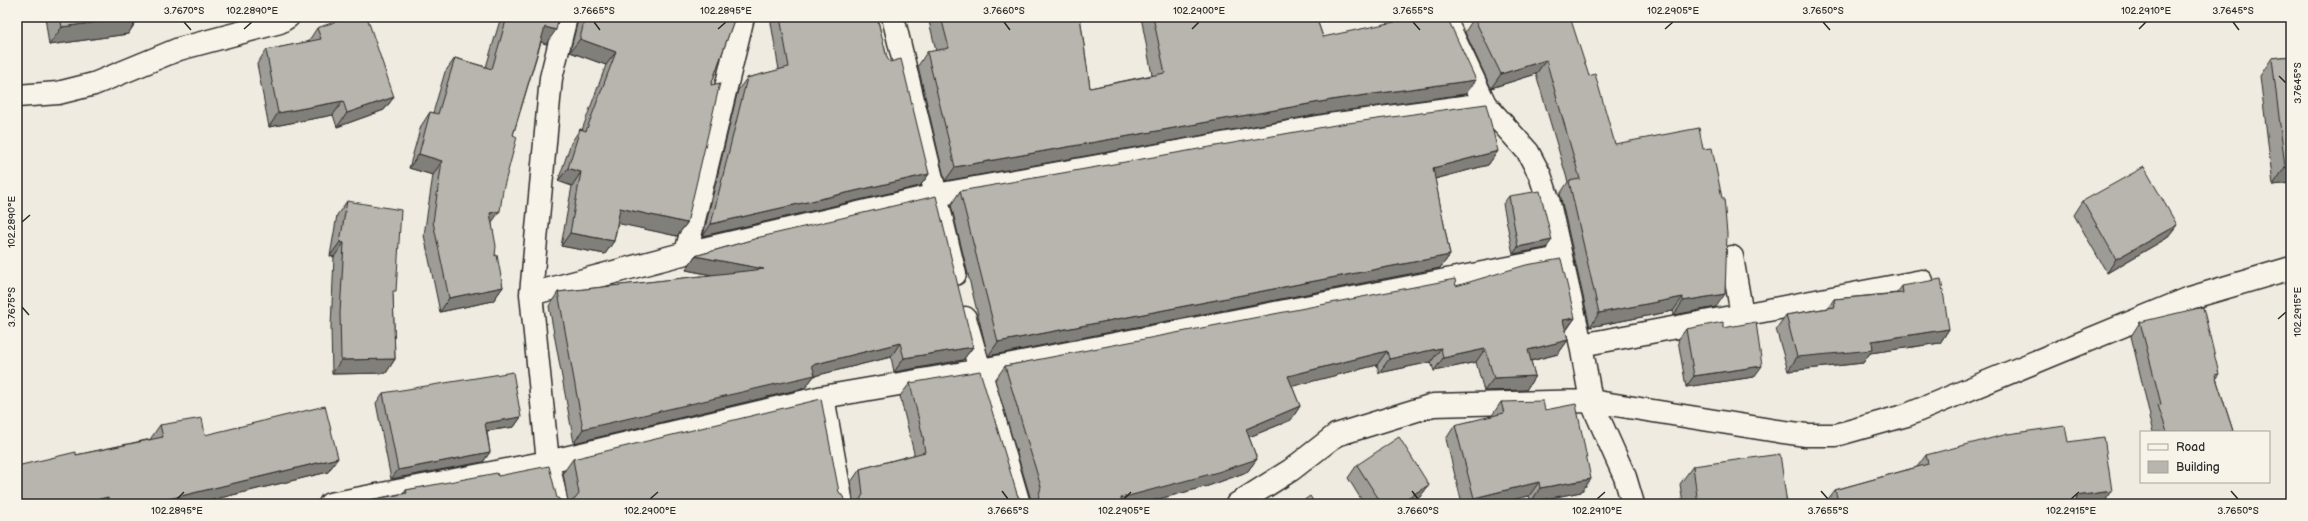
<svg xmlns="http://www.w3.org/2000/svg" width="2308" height="521" viewBox="0 0 2308 521" font-family="'Balsamiq Sans',sans-serif">
<rect width="100%" height="100%" fill="#efebe0"/>
<filter id="ink" filterUnits="userSpaceOnUse"><feTurbulence type="fractalNoise" baseFrequency=".025" numOctaves="2"/><feDisplacementMap in="SourceGraphic" scale="8" xChannelSelector="R" yChannelSelector="G"/><feConvolveMatrix kernelMatrix="1 2 1 2 8 2 1 2 1" color-interpolation-filters="sRGB"/></filter>
<g filter="url(#ink)">
<g fill="none" stroke-linecap="round" stroke-linejoin="round">
<defs>
<path id="minor" d="M893,17L955,274
M1444,17L1485,104L1528,152L1540,175L1548,199L1581,345L1591,401L1625,477L1633,504
M17,96L58,93L94,84L179,49L280,22L288,17
M686,253L743,17
M531,294L686,253L936,195L1329,125L1485,104
M1742,315L1922,281
M965,318L1019,504
M1581,345L1742,315L1732,257
M823,397L842,504
M330,504L548,462L823,397L981,370L1560,258
M557,504L548,462L531,294L551,78L566,17
M1237,504L1291,470L1336,435L1433,405L1591,401L1777,431L1806,435H1836L1907,415L2190,298L2291,268"/>
</defs>
<use href="#minor" stroke="#2b2b2b" stroke-width="25"/>
<use href="#minor" stroke="#f7f3e8" stroke-width="22"/>
</g>
<path fill="#9e9c96" stroke="#2b2b2b" d="M45,17H139L128,34L49,45Z
M501,17H559L546,44L541,42L513,135L492,223L495,256L503,287L493,301L440,312L424,235L433,175L409,168L421,126L430,112L433,113L445,72L455,58L486,67Z
M578,17H735L711,85L687,223L677,236L618,223L614,241L605,254L561,246L572,186L558,181L571,143L580,129L582,130L606,65L570,52L578,20Z
M770,17H877L887,58L929,174L920,186L703,236L738,90L747,78L779,70Z
M928,17H1080L1090,88L1152,75L1141,17H1316L1323,37L1466,94L1327,113L945,181L918,66L927,52L936,51Z
M1474,18L1589,76L1615,144L1716,307L1674,315L1673,311L1590,327L1560,194L1568,182L1536,74L1491,88L1465,32Z
M317,28L394,97L384,110L337,127L333,115L269,127L257,64L266,50L308,42Z
M2291,56V183L2273,185L2260,76L2272,58Z
M1498,151L1488,165L1435,179L1450,255L1440,268L988,356L951,205L960,191Z
M1509,196L1546,248L1513,254L1503,204Z
M347,201L393,295L395,359L386,373L332,374L331,327L334,257L330,256L337,215Z
M2083,201L2167,238L2107,273L2074,215Z
M756,238L973,347L963,360L894,372L891,357L814,376L805,388L574,443L549,306L558,292L712,275L686,270L695,256L755,239Z
M1456,286L1575,318L1566,331L1568,340L1558,354L1531,361L1535,376L1526,390L1484,391L1476,362L1434,371L1431,362L1379,373L1377,365L1292,386L1300,406L1291,420L1249,437L1257,459L1247,472L1208,486L1140,504H363L365,501L404,493L406,490L498,476L557,498L563,502H568L563,473L573,459L839,492L847,502H853L851,482L860,469L913,455L914,453L900,396L910,383L1017,494L1020,500L1031,502V500L995,380L1005,366Z
M1902,286L1949,329L1940,343L1870,353L1863,363L1788,371L1776,329L1786,315L1828,308L1834,299L1897,293Z
M2140,322L2219,374L2216,378L2233,431L2232,432H2153L2149,418L2150,416L2131,336Z
M1723,328L1754,377L1686,387L1678,340L1686,329Z
M383,393L521,417L514,427L487,431L490,452L483,462L391,479L376,403Z
M1501,402L1545,410L1591,479L1581,492L1531,502L1529,496L1494,504H1462L1446,439L1455,425L1491,417Z
M160,425L205,435L338,458L328,472L195,504H17L76,455L151,439V438Z
M2068,442L2112,491L2103,504H1825V503L1835,490L1917,467L1926,455Z
M1357,465L1429,485L1419,498L1410,504H1364L1348,478Z
M1693,466L1787,504H1683L1680,484Z"/>
<path fill="#817f7a" stroke="#2b2b2b" d="M133,17H139L128,34L49,45L62,27Z
M545,27L556,30L546,44L536,40Z
M580,39L616,52L606,65L570,52Z
M1546,60L1536,74L1491,88L1501,74Z
M1476,80L1466,94L1327,113L945,181L955,167L1337,99Z
M394,97L384,110L337,127L347,113Z
M343,101L333,115L269,127L278,113Z
M1498,151L1488,165L1423,182L1433,168Z
M419,154L442,161L433,175L409,168Z
M2285,167H2291V183L2273,185Z
M568,168L581,172L572,186L558,181Z
M929,174L920,186L703,236L711,224Z
M620,208L687,223L677,236L611,222Z
M500,211L490,225V213Z
M2177,225L2167,238L2107,273L2116,259Z
M570,233L614,241L605,254L561,246Z
M1552,240L1546,248L1513,254L1518,247Z
M340,242L344,243L334,257L330,256Z
M1450,255L1440,268L988,356L998,342Z
M695,256L764,269L754,283L686,270Z
M503,287L493,301L440,312L449,298Z
M1725,294L1716,307L1674,315L1683,301Z
M1683,297L1673,311L1590,327L1599,313Z
M1575,318L1565,331L1563,320Z
M1949,329L1940,343L1870,353L1863,363L1788,371L1797,357L1872,341Z
M1568,340L1558,354L1518,364L1528,350Z
M900,343L891,357L814,376L805,388L574,443L583,429L812,365Z
M973,347L963,360L894,372L904,358Z
M1441,348L1431,362L1379,373L1389,359Z
M1485,349L1476,362L1434,371L1443,358Z
M1387,351L1377,365L1278,390L1288,376Z
M395,359L386,373L332,374L341,360Z
M1762,366L1754,377L1686,387L1694,376Z
M1535,376L1526,390L1484,391L1494,378Z
M1300,406L1291,420L1237,442L1246,429Z
M521,417L514,427L478,432L485,423Z
M490,452L483,462L391,479L398,470Z
M338,458L328,472L195,504H148Z
M1257,459L1247,472L1208,486L1140,504H1117L1121,498Z
M1591,479L1581,492L1531,502L1540,488Z
M1539,482L1529,496L1494,504H1469L1474,498Z
M1429,485L1419,498L1410,504H1397Z
M2112,491L2103,504H2062L2076,496Z
M108,497L103,504H80Z"/>
<path fill="#b8b5ae" stroke="#2b2b2b" d="M60,17H133L62,27Z
M349,17H367L394,97L347,113L343,101L278,113L266,50L321,39L317,28Z
M507,17H559L556,30L545,27L513,135L517,137L503,190L500,211L490,213L496,246L495,256L497,255L503,287L449,298L433,222L442,161L419,154L430,112L438,114L455,58L492,69Z
M585,17H735L711,85L720,83L687,223L620,208L614,241L570,233L581,172L568,168L580,129L586,131L616,52L580,39Z
M780,17H877L887,58L890,62L901,59L929,174L711,224L747,78L789,67Z
M941,17H1080L1090,88L1165,73L1153,17H1316L1323,37L1418,17H1447L1476,80L1337,99L955,167L927,52L949,48Z
M1478,17H1570L1589,76L1595,74L1615,144L1699,128L1703,149L1712,148L1722,198H1724L1727,234L1725,294L1683,301V297L1599,313L1569,181L1580,179L1546,60L1501,74L1474,18Z
M2291,56V167H2285L2272,58Z
M1486,104L1498,151L1433,168L1450,255L998,342L960,191L1341,124Z
M2144,167L2177,225L2116,259L2083,201Z
M1540,191L1552,240L1518,247L1509,196Z
M936,196L973,347L904,358L900,343L812,365L815,375L583,429L558,292L764,269L695,256L758,238H756Z
M347,201L401,210L396,291H393L395,359L341,360L340,313L344,243L340,242Z
M1561,259L1575,318L1563,320L1568,340L1528,350L1535,376L1494,378L1485,349L1443,358L1441,348L1389,359L1387,351L1288,376L1300,406L1246,429L1257,459L1218,472L1121,498L1122,504H366L365,501L407,493L406,490L497,473L498,476L549,466L557,498L563,502H570L575,499L579,494L573,459L821,399L839,492L847,502H854L860,500L863,494L860,469L925,452L923,441H924L910,383L980,371L1017,494L1020,500L1032,502L1038,499L1041,487L1005,366L1455,279L1456,286L1526,265Z
M1941,279L1949,329L1872,341L1873,350L1797,357L1786,315L1835,307L1834,299L1903,293L1902,286Z
M2203,307L2219,374L2215,375L2233,431L2228,432H2167L2158,405L2161,404L2140,322Z
M1723,322V328L1756,322L1762,366L1694,376L1686,329Z
M513,372L521,417L485,423L490,452L398,470L383,393Z
M1543,401L1545,410L1576,404L1591,479L1540,488L1539,482L1474,498L1455,425L1504,413L1501,402Z
M325,406L338,458L148,504H109L108,497L80,504H17V466L76,452V455L163,437L160,425L202,418L205,435Z
M2065,426L2068,442L2104,437L2112,491L2076,496L2077,502L2063,504H1839L1835,490L1928,464L1926,455L2008,434Z
M1399,437L1429,485L1397,504H1382L1357,465Z
M1780,454L1787,504H1698L1693,466Z
M1310,496L1315,504H1299Z"/>
</g>
<path fill="none" stroke="#2b2b2b" stroke-width="1.5" d="M184,22L191,30M594,22L600,30M1004,22L1010,30M1413,22L1420,30M1823,22L1830,30M2233,22L2239,30M244,29L252,22M718,29L726,22M1192,29L1199,22M1665,29L1673,22M2139,29L2146,22M2279,76L2286,83M22,222L30,215M22,307L29,315M2278,319L2286,312M1002,491L1008,499M1412,491L1418,499M1821,491L1828,499M2231,491L2238,499M177,499L184,492M650,499L658,492M1124,499L1131,492M1597,499L1605,492M2071,499L2079,492"/>
<rect width="2308" height="521" fill="none" stroke="#f7f3e8" stroke-width="44"/>
<rect x="2140" y="431" width="130" height="52" fill="#f7f3e8" stroke="#a5a39c"/>
<rect x="2148" y="444" width="20" height="6" fill="#f7f3e8" stroke="#a5a39c"/>
<text x="2176" y="451" font-size="12" fill="#2b2b2b">Road</text>
<rect x="2148" y="461" width="20" height="12" fill="#b8b5ae" stroke="#a5a39c"/>
<text x="2176" y="471" font-size="12" fill="#2b2b2b">Building</text>
<rect x="22" y="22" width="2264" height="477" fill="none" stroke="#2b2b2b" stroke-width="1.5"/>
<g font-size="10" text-anchor="middle" fill="#2b2b2b">
<text x="184" y="14">3.7670°S</text>
<text x="252" y="14">102.2890°E</text>
<text x="594" y="14">3.7665°S</text>
<text x="726" y="14">102.2895°E</text>
<text x="1004" y="14">3.7660°S</text>
<text x="1199" y="14">102.2900°E</text>
<text x="1413" y="14">3.7655°S</text>
<text x="1673" y="14">102.2905°E</text>
<text x="1823" y="14">3.7650°S</text>
<text x="2146" y="14">102.2910°E</text>
<text x="2233" y="14">3.7645°S</text>
<text transform="translate(2297 83) rotate(-90)" y="4">3.7645°S</text>
<text transform="translate(11 222) rotate(-90)" y="4">102.2890°E</text>
<text transform="translate(11 307) rotate(-90)" y="4">3.7675°S</text>
<text transform="translate(2297 312) rotate(-90)" y="4">102.2915°E</text>
<text x="177" y="514">102.2895°E</text>
<text x="650" y="514">102.2900°E</text>
<text x="1008" y="514">3.7665°S</text>
<text x="1124" y="514">102.2905°E</text>
<text x="1418" y="514">3.7660°S</text>
<text x="1597" y="514">102.2910°E</text>
<text x="1828" y="514">3.7655°S</text>
<text x="2071" y="514">102.2915°E</text>
<text x="2238" y="514">3.7650°S</text>
</g>
</svg>
